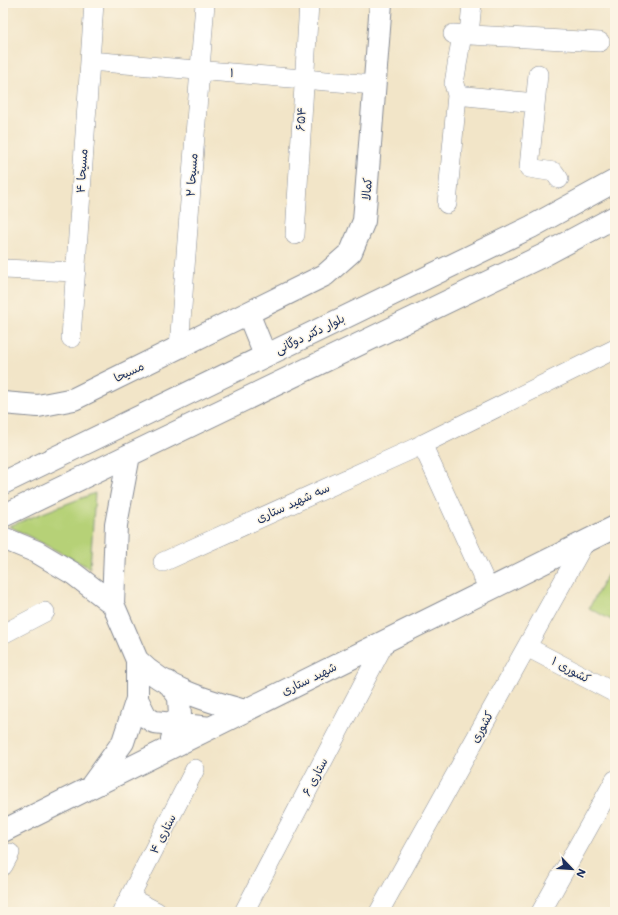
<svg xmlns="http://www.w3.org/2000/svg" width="618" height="915" viewBox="0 0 618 915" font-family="Mali,'Playpen Sans Arabic',sans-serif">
<rect width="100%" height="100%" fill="#fcf5e5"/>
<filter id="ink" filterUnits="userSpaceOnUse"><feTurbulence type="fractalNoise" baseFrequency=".025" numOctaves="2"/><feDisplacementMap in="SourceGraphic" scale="8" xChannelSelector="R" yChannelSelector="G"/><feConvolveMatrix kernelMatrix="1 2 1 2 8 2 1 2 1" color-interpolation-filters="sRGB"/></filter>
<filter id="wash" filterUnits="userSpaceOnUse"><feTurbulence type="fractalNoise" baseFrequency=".012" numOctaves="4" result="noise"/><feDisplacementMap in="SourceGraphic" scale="16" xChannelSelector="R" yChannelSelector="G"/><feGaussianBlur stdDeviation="0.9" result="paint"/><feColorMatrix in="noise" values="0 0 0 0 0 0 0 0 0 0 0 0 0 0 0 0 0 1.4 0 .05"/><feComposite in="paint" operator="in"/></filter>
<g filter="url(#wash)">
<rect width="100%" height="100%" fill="#f2e5c8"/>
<path fill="#b6d177" stroke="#68806a" d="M95,493L90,568L9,526Z
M613,565L615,567V622L589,608Z"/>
</g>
<g filter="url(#ink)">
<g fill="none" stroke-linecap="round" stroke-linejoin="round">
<defs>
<path id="street" d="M453,34L600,42
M469,35L472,3
M90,61L374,85
M538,74L529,168L554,172L559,179
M457,95L535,103
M447,204L457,95L454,84L462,34
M295,235L309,3
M3,269L76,272
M71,338L94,3
M179,347L205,3
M422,444L489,590
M163,562L415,448L615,349
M3,634L45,612
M527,647L615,693
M3,866L10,853
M130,898L157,912
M122,912L195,769
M244,912L385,642
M379,912L585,542
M541,912L615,780"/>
<path id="secondary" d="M248,313L265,355
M3,403L38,406L74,399L325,275L351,252L364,221L381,3
M129,455L116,525L113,604L137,660C165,689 208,701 245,711
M3,483L531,227L615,181
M3,516L544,255L615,217
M3,538L37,552L74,574L113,604
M168,682L179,697L180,716L172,739
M137,699L146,717L154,722L211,728
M92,785L123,742L137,699V660
M3,831L615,527"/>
</defs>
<use href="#street" stroke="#868a93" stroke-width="20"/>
<use href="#secondary" stroke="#868a93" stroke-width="24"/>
<use href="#street" stroke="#fff" stroke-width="19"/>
<use href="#secondary" stroke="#fff" stroke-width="22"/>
</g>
</g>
<g text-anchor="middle" stroke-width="3" stroke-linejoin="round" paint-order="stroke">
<g font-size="12" fill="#1b2f5e" stroke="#fcf5e5">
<text transform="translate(232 73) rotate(5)" y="4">۱</text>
<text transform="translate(301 119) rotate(-87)" y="4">۶۵۴</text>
<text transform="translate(82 171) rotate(-86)" y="4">مسيحا ۴</text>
<text transform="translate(192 175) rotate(-86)" y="4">مسيحا ۲</text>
<text transform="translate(367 189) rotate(-86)" y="4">کمالا</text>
<text transform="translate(310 334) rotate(-26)" y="4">بلوار دکتر دوگانی</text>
<text transform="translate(129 372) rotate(-26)" y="4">مسیحا</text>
<text transform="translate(293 503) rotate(-24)" y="4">سه شهید ستاری</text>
<text transform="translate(571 670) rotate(28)" y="4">کشوری ۱</text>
<text transform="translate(309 679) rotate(-26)" y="4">شهید ستاری</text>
<text transform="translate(482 727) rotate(-61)" y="4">کشوری</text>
<text transform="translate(315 777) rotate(-63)" y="4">ستاری ۶</text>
<text transform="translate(163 834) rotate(-63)" y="4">ستاری ۴</text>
</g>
</g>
<rect width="618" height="915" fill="none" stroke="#fcf5e5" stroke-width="16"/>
<g transform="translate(572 869) rotate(115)" stroke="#fcf5e5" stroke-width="3" paint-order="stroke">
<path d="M0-3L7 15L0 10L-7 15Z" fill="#1b2f5e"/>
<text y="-6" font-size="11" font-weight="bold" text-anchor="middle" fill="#1b2f5e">N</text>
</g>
</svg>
